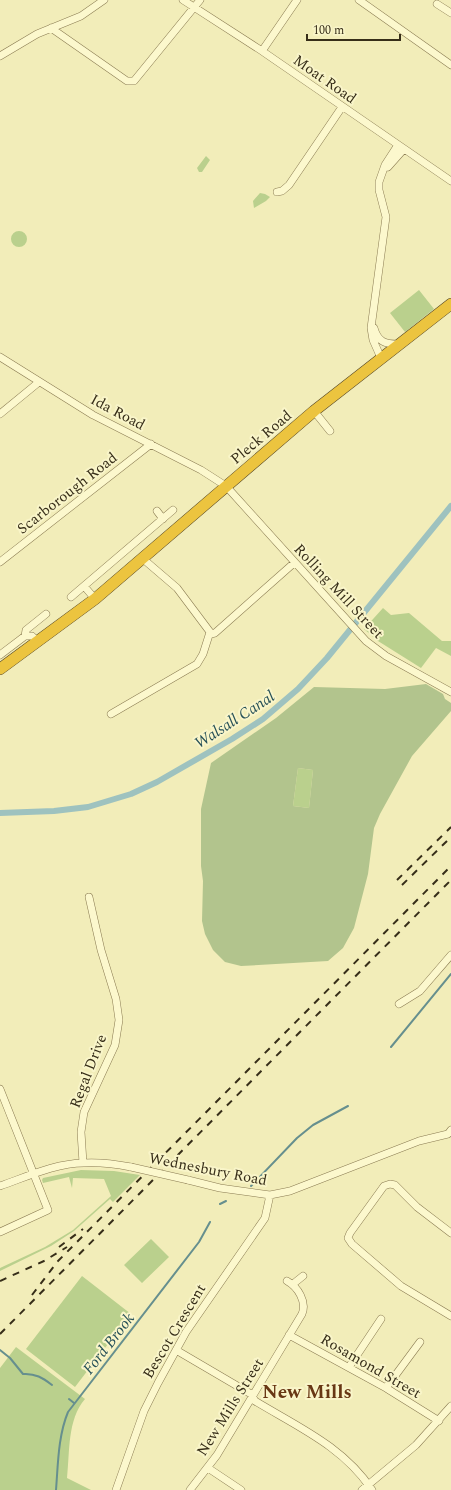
<svg xmlns="http://www.w3.org/2000/svg" width="451" height="1490" viewBox="0 0 451 1490" font-family="Spectral,serif">
<rect width="100%" height="100%" fill="#f2edb9"/>
<path fill="#bad08d" d="M206,156L210,160L202,172H199L197,168Z
M260,193L265,194L270,197L266,201L254,208L253,201Z
M11 239a8 8 0 1 1 16 0a8 8 0 1 1-16 0Z
M419,290L434,309L405,332L390,313Z
M383,608L391,615L409,613L442,641H451V656L436,648L421,668L378,641L364,629Z
M298,768L313,770L309,808L293,806Z
M81,1170L114,1171L140,1175L113,1202L110,1199L74,1231L51,1246L0,1271V1268L45,1247L73,1230L111,1196L104,1179L73,1178L72,1188L69,1177L43,1183L42,1180L43,1178Z
M151,1239L169,1257L142,1283L124,1265Z
M82,1276L131,1314L75,1387L26,1349Z
M16,1347L85,1399C67,1420 70,1452 67,1478L91,1490H0V1368Z"/>
<path fill="#b2c48d" fill-rule="evenodd" d="M426,684L443,694L445,699L451,703V711L412,756L380,814L374,828L368,874L354,928L343,948L328,961L241,966L225,962L213,950L205,934L202,921L203,881L201,866V809L211,763L276,718L314,687L385,689ZM298,768L313,770L309,808L293,806Z"/>
<g fill="none" stroke-linecap="round" stroke-linejoin="round">
<path stroke="#668f8e" stroke-width="2" d="M391,1047L451,974
M251,1186L297,1138L313,1125L348,1106
M220,1204L226,1201
M0,1350L10,1358L23,1374C35,1373 43,1378 52,1385
M69,1399L74,1403
M56,1490C58,1465 58,1436 68,1412L199,1242L210,1222"/>
<path stroke="#9ec2bf" stroke-width="6" d="M0,813L54,811L88,807L131,794L157,782L232,739L263,719L298,689L327,658L451,506"/>
<defs>
<path id="minor" d="M183,0L262,51L451,181
M359,0L451,65
M437,4L451,13
M51,28L127,81H134L200,0
M262,51L297,0
M0,56L37,34L81,16L104,0
M388,167L404,149
M277,192L282,191L289,185L342,107
M374,328C378,342 385,344 398,344
M0,357L93,415L201,470L226,486L366,641L386,656L451,692
M381,358L373,340L371,328L386,217L379,190V182L385,165L398,145
M314,411L330,431
M0,414L39,382
M157,511L163,519
M0,562L151,444
M84,586L95,599
M71,597L173,510
M210,632L211,634L215,633L294,563
M25,636L26,630L46,614
M0,655L25,636H32L37,641
M111,714L197,664L203,654L210,632L177,588L142,558
M399,1004L420,991L451,955
M0,1089L48,1210L0,1232
M83,1163L81,1132L84,1112L115,1045L119,1020L116,999L101,950L89,897
M188,1180L220,1188L270,1195L290,1191L419,1141L448,1134L451,1130
M0,1186C26,1177 56,1163 84,1163C100,1162 115,1164 131,1167
M451,1233L417,1207L395,1185L390,1184L384,1186L350,1233L348,1238L352,1244L401,1286L451,1316
M293,1284L303,1276
M289,1335L386,1388L439,1421
M176,1350L251,1394L255,1401C298,1427 344,1447 372,1490
M349,1367L381,1319
M386,1388L420,1342
M208,1468L241,1490
M116,1490L144,1411L158,1383L186,1332L265,1218L270,1195
M190,1490L217,1455L302,1314C307,1302 298,1287 287,1281
M362,1490L416,1445L451,1406"/>
<path id="highway" d="M0,669L95,599L314,411L451,304"/>
</defs>
<use href="#minor" stroke="#8a7b52" stroke-width="8"/>
<use href="#highway" stroke="#564728" stroke-width="12"/>
<use href="#minor" stroke="#fcf8cd" stroke-width="7"/>
<use href="#highway" stroke="#ecc43f" stroke-width="11"/>
<path stroke="#372e19" stroke-width="2" stroke-dasharray="7 7" stroke-linecap="butt" d="M397,880L451,827
M402,885L451,837
M59,1247L83,1229
M0,1281L44,1261L67,1247
M32,1295L58,1261L451,866
M0,1334L451,880"/>
<defs>
<path id="minor-bridge" d="M131,1167L188,1180"/>
</defs>
<use href="#minor-bridge" stroke="#8a7b52" stroke-width="8" stroke-linecap="butt"/>
<use href="#minor-bridge" stroke="#fcf8cd" stroke-width="7"/>
</g>
<g text-anchor="middle" stroke-width="4" stroke-linejoin="round" paint-order="stroke">
<g font-size="15" fill="#372e19" stroke="#f9f5c9">
<text transform="translate(325 79) rotate(35)" y="5">Moat Road</text>
<text transform="translate(118 412) rotate(28)" y="5">Ida Road</text>
<text transform="translate(261 437) rotate(-40)" y="5">Pleck Road</text>
<text transform="translate(67 493) rotate(-38)" y="5">Scarborough Road</text>
<text transform="translate(339 591) rotate(47)" y="5">Rolling Mill Street</text>
<text transform="translate(88 1071) rotate(-69)" y="5">Regal Drive</text>
<text transform="translate(208 1169) rotate(11)" y="5">Wednesbury Road</text>
<text transform="translate(174 1331) rotate(-59)" y="5">Bescot Crescent</text>
<text transform="translate(371 1366) rotate(30)" y="5">Rosamond Street</text>
<text transform="translate(230 1407) rotate(-58)" y="5">New Mills Street</text>
</g>
<g font-size="16" font-style="italic" fill="#275158" stroke="#f9f5c9">
<text transform="translate(234 719) rotate(-33)" y="6">Walsall Canal</text>
<text transform="translate(108 1343) rotate(-52)" y="6">Ford Brook</text>
</g>
<g font-size="19" font-weight="bold" fill="#683714" stroke="#f9f5c9">
<text x="307" y="1398">New Mills</text>
</g>
</g>
<path d="M307 34v6h93v-6" fill="none" stroke="#372e19" stroke-width="2"/>
<text x="313" y="34" font-size="12" fill="#372e19" stroke="#f9f5c9" stroke-width="3" paint-order="stroke">100 m</text>
</svg>
